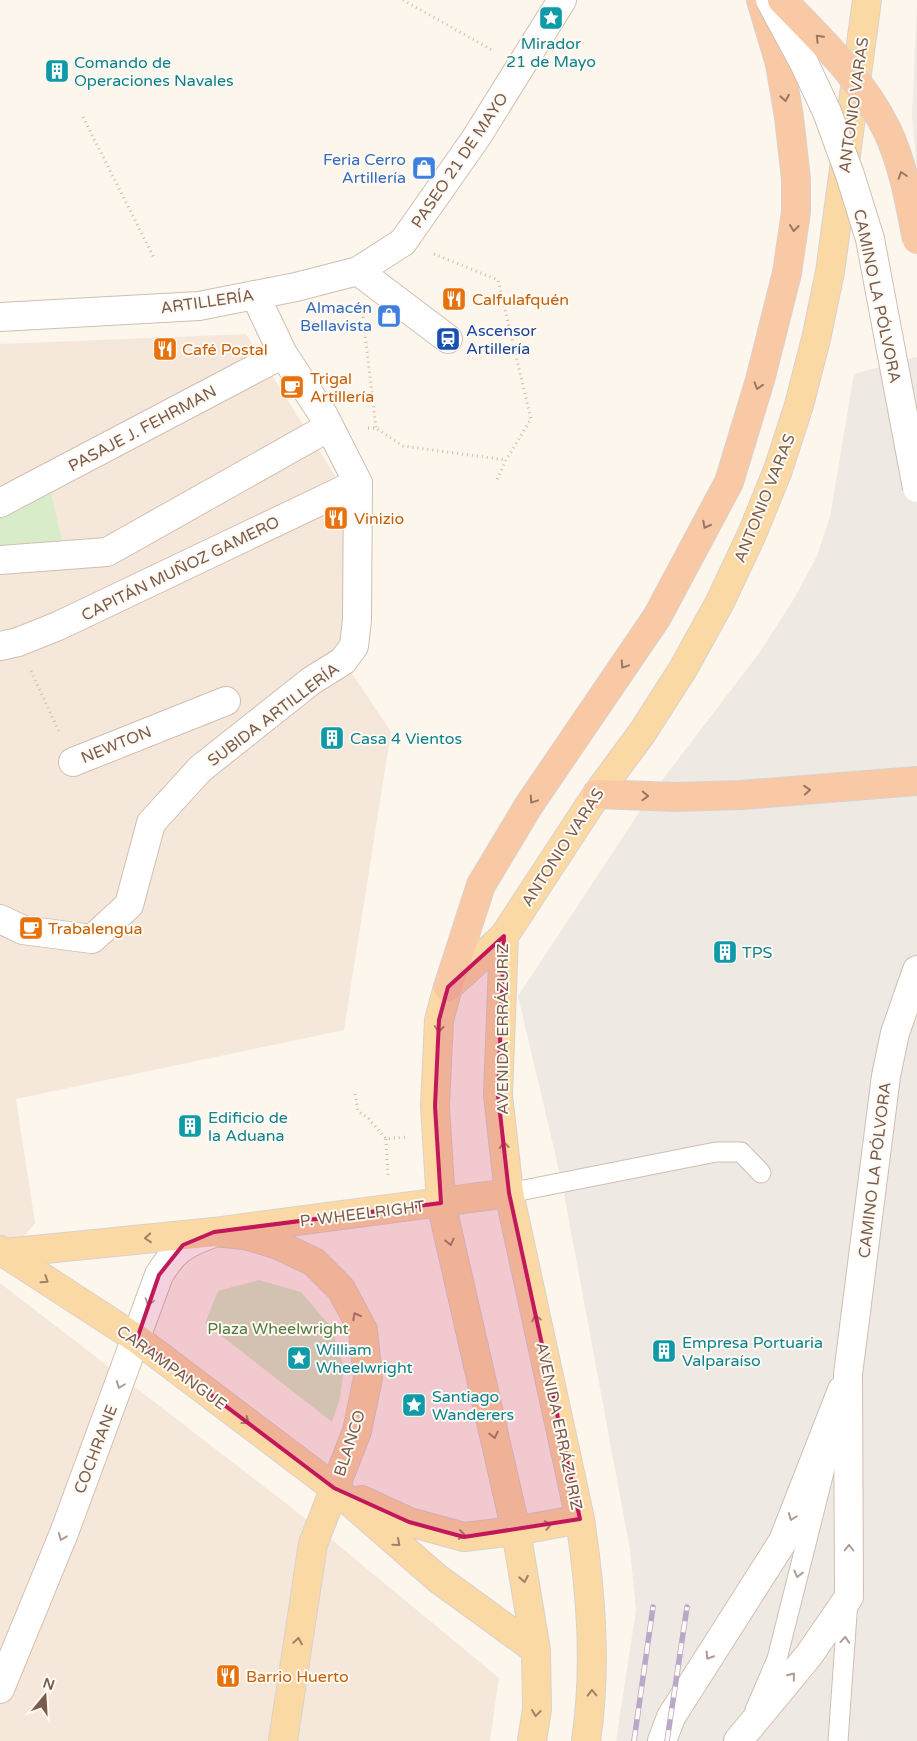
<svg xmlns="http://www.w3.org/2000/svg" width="917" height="1741" viewBox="0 0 917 1741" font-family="'Varela Round',sans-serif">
<rect width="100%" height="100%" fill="#fdf6ec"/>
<path fill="#f5e8da" d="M246,334L351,501L349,669L391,732L344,1030L16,1099L35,1223L0,1267V344Z
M0,1283L314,1525L499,1678L490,1741H0Z"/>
<path fill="#efe9e4" d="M917,4V172L912,115Z
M917,357V1741H616L636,1610L630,1550L562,1183L518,996L650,796L760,652L795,597L817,556L830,517L854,374Z"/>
<path fill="#d8ecc9" d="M51,492L63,546H0V516Z
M259,1280L301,1292L331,1327L344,1367L340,1398L332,1422L205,1323L218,1291Z"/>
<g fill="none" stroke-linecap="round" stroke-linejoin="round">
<defs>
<path id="service" d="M509,1193L716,1152H741L761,1173
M755,1710L777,1659L828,1456
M838,1741L848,1600"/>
<path id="pedestrian" d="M403,242L476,138L562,0
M358,271L448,339
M0,503L283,354
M0,560L107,552L329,427
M73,762L226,701
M0,919L23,930L92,939L129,905L151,823L200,769"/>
<path id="minor" d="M0,646L18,642L58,626L358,483
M200,769L311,681L343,661L354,646L357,620L358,483L324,416L283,354L255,295
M662,1741L671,1717L783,1541L842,1390
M738,1741L809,1655L849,1597L848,1374L886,1076L895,1033L917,970"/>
<path id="tertiary" d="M0,317L199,306L296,287L358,271L403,242"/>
<path id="secondary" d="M0,1689L64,1533L159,1275C174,1250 184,1244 211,1234"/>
<path id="primary" d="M504,936L498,1095L509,1193L580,1519C591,1592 597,1667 586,1741
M214,1232L245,1235L276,1244L314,1262L341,1289L363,1330L368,1378L357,1431L313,1544L283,1741
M0,1250L137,1339L334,1488L437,1578L536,1650
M5,1253L214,1232L509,1193
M361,1500L409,1522L464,1537L516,1531L580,1519
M532,1741L537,1709L536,1650L516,1531L441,1203L435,1106L439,1020L448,987L504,936L597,794L642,733L683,669L720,602L752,534L778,470L799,405L816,339L830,272L867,0"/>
<path id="trunk" d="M597,794L675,797L741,795L917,781
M448,987L481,885L529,805L657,617L729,482L760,380L787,273L796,212V179L789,117L780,64L761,0"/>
</defs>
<use href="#service" stroke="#d1beb0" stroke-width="21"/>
<use href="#pedestrian" stroke="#d1beb0" stroke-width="30"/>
<use href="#minor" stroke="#d1beb0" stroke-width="30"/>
<use href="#tertiary" stroke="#d1beb0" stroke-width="30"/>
<use href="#secondary" stroke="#d6c0b0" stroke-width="30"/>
<use href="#primary" stroke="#dad1cd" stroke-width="30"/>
<use href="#trunk" stroke="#dad1cd" stroke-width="30"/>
<path stroke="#d9b8a5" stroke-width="3" stroke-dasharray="1 4" stroke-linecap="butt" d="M403,0L492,50
M83,117L154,258
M434,254L498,280L531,419L506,460L496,482
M363,317L376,428
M368,428H376L403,446L506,460
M31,671L60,734
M355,1094L358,1111L369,1119L386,1139L406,1137
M386,1139L388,1175"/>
<use href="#service" stroke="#fff" stroke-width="19"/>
<use href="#pedestrian" stroke="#fff" stroke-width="28"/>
<use href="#minor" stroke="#fff" stroke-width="28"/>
<use href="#tertiary" stroke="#fff" stroke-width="28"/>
<use href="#secondary" stroke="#fff" stroke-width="28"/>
<use href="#primary" stroke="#fbd9a5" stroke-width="28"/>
<use href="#trunk" stroke="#f9c8a4" stroke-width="28"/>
<defs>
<path id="rail" d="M634,1741L653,1607
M667,1741L687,1607"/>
</defs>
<use href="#rail" stroke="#b9a8c9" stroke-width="5.5"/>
<use href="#rail" stroke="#fffaf3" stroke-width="4" stroke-dasharray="11" stroke-linecap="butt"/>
<defs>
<path id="minor-bridge" d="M770,0L804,63L827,112L850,175L870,239L917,488"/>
<path id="trunk-bridge" d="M782,0C821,40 862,79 887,130C903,164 910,203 917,240"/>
</defs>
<use href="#minor-bridge" stroke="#d1beb0" stroke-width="30" stroke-linecap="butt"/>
<use href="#trunk-bridge" stroke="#dad1cd" stroke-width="30" stroke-linecap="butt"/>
<use href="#minor-bridge" stroke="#fff" stroke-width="28"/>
<use href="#trunk-bridge" stroke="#f9c8a4" stroke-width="28"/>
</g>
<defs><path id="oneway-chevron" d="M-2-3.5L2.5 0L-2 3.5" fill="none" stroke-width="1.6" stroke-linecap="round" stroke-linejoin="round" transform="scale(1.25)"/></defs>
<g stroke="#9a7763">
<use href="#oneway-chevron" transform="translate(819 38) rotate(-134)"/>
<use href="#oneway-chevron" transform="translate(785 98) rotate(80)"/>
<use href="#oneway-chevron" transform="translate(902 175) rotate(-108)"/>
<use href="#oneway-chevron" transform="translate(794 228) rotate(97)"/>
<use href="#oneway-chevron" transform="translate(758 386) rotate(107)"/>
<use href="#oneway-chevron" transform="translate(706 525) rotate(118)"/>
<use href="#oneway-chevron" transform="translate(624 665) rotate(124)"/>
<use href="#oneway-chevron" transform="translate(807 790) rotate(-5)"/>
<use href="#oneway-chevron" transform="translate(645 796) rotate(2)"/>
<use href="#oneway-chevron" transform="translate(533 800) rotate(124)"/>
</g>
<g stroke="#a18267">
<use href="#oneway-chevron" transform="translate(439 1029) rotate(95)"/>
<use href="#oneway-chevron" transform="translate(504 1145) rotate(-96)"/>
<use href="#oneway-chevron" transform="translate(148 1238) rotate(175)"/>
<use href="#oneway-chevron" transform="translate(450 1242) rotate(77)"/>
<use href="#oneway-chevron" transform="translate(45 1280) rotate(33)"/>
<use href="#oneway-chevron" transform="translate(356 1316) rotate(-118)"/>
<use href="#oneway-chevron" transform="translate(536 1318) rotate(-102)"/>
<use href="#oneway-chevron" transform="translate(246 1421) rotate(37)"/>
<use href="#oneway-chevron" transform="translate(494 1435) rotate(77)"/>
<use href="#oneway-chevron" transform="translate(548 1525) rotate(-11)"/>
<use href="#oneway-chevron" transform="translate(462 1535) rotate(8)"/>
<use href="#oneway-chevron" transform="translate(397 1543) rotate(41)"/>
<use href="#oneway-chevron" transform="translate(524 1579) rotate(80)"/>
<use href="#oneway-chevron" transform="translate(298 1641) rotate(-81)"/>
<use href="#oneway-chevron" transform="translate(592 1693) rotate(-91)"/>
<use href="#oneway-chevron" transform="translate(536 1713) rotate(96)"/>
</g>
<g stroke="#af9d94">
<use href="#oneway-chevron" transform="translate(149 1302) rotate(108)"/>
<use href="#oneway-chevron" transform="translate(120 1385) rotate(111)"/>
<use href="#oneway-chevron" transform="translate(792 1517) rotate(111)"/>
<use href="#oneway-chevron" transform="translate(62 1537) rotate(112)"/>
<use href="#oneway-chevron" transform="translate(849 1548) rotate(-90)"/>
<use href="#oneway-chevron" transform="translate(798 1574) rotate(104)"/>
<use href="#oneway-chevron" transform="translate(845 1640) rotate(-86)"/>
<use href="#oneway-chevron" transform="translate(709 1656) rotate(122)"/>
<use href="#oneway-chevron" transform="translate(792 1676) rotate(-51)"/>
</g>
<path fill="#c2185b" fill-opacity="0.2" stroke="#c2185b" stroke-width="4" stroke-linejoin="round" d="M504,936L498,1095L509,1193L580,1519L464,1537L409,1522L334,1488L137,1339L159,1275L183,1245L214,1232L441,1203L435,1106L439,1020L448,987Z"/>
<defs>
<symbol id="sight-square" viewBox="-11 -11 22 22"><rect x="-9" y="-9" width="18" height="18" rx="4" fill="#0f9aa8" stroke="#fffaf3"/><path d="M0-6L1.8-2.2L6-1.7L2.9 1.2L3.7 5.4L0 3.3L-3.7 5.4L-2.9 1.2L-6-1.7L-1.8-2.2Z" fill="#fff"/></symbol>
<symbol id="building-square" viewBox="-11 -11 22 22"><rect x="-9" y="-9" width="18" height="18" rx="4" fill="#0f9aa8" stroke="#fffaf3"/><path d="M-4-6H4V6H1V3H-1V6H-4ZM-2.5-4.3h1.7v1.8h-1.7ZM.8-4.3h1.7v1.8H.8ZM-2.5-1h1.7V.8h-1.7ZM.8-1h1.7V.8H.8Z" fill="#fff"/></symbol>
<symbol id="shop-square" viewBox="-11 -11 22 22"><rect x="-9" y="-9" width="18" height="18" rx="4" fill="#3f7fe0" stroke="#fffaf3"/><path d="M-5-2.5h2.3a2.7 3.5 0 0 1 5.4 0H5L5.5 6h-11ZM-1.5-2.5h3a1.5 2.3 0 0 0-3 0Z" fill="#fff"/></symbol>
<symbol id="restaurant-square" viewBox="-11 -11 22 22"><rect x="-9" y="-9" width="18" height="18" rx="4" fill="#e8710a" stroke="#fffaf3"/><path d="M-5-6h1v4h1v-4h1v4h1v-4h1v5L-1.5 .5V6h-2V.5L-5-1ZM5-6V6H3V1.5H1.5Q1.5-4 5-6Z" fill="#fff"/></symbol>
<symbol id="station-square" viewBox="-11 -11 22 22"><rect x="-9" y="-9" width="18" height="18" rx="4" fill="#1a4fb4" stroke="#fffaf3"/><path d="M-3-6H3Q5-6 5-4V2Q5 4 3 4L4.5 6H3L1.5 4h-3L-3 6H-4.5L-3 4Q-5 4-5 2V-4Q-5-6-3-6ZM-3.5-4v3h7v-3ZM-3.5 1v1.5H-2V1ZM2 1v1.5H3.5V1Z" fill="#fff"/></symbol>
<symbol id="cafe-square" viewBox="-11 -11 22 22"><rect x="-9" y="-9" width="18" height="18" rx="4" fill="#e8710a" stroke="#fffaf3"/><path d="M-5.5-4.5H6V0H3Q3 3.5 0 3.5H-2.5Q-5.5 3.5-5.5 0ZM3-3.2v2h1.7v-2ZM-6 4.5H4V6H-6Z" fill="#fff"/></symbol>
</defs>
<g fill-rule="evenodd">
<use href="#sight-square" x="537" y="4" width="28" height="28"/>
<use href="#building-square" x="43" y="57" width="28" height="28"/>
<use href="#shop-square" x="410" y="154" width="28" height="28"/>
<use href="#restaurant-square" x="440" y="285" width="28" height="28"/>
<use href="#shop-square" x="375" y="302" width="28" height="28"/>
<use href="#station-square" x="434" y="325" width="28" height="28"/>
<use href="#restaurant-square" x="151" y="335" width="28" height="28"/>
<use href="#cafe-square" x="278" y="373" width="28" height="28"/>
<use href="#restaurant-square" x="322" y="504" width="28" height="28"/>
<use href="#building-square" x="318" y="724" width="28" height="28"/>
<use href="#cafe-square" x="17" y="914" width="28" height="28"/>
<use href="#building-square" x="711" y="938" width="28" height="28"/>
<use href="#building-square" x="176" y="1112" width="28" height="28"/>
<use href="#building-square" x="650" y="1337" width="28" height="28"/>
<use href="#sight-square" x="285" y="1344" width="28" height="28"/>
<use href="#sight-square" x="400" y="1391" width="28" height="28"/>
<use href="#restaurant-square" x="214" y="1662" width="28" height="28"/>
</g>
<g text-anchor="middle" stroke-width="4" stroke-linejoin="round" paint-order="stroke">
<g font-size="16" fill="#0d838f" stroke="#fffaf3" text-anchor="start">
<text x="551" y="49" text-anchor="middle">Mirador<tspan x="551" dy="18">21 de Mayo</tspan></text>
<text x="74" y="68">Comando de<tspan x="74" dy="18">Operaciones Navales</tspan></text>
<text x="350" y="744">Casa 4 Vientos</text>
<text x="742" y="958">TPS</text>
<text x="208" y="1123">Edificio de<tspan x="208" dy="18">la Aduana</tspan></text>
<text x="682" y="1348">Empresa Portuaria<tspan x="682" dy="18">Valparaíso</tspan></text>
<text x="316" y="1355">William<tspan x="316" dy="18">Wheelwright</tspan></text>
<text x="432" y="1402">Santiago<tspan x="432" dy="18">Wanderers</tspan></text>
</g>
<g font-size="16" fill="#7a5c4d" stroke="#fffaf3">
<text transform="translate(853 105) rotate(-82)" y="6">ANTONIO VARAS</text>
<text transform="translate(459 160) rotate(-56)" y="6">PASEO 21 DE MAYO</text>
<text transform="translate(878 296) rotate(78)" y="6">CAMINO LA PÓLVORA</text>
<text transform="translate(207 301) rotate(-8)" y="6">ARTILLERÍA</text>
<text transform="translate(142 428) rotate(-28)" y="6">PASAJE J. FEHRMAN</text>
<text transform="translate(764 498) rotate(-68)" y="6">ANTONIO VARAS</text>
<text transform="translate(180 568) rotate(-26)" y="6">CAPITÁN MUÑOZ GAMERO</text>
<text transform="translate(273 714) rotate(-37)" y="6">SUBIDA ARTILLERÍA</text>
<text transform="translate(116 744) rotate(-22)" y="6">NEWTON</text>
<text transform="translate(562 847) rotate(-57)" y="6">ANTONIO VARAS</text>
<text transform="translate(502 1029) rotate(-90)" y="6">AVENIDA ERRÁZURIZ</text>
<text transform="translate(874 1170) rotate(-83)" y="6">CAMINO LA PÓLVORA</text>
<text transform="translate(362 1213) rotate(-7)" y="6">P. WHEELRIGHT</text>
<text transform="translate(172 1367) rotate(36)" y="6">CARAMPANGUE</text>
<text transform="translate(560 1426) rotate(78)" y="6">AVENIDA ERRÁZURIZ</text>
<text transform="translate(349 1443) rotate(-72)" y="6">BLANCO</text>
<text transform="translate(95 1449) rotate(-69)" y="6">COCHRANE</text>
</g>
<g font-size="16" fill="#366cbe" stroke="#fffaf3" text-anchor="end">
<text x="406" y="165">Feria Cerro<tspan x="406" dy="18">Artillería</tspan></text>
<text x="372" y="313">Almacén<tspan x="372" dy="18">Bellavista</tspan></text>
</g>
<g font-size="16" fill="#c56008" stroke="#fffaf3" text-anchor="start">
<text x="472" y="305">Calfulafquén</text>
<text x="182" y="355">Café Postal</text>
<text x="310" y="384">Trigal<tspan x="310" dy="18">Artillería</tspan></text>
<text x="354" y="524">Vinizio</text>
<text x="48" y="934">Trabalengua</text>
<text x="246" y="1682">Barrio Huerto</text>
</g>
<g font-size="16" fill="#164399" stroke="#fffaf3" text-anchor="start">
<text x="466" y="336">Ascensor<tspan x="466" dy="18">Artillería</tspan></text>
</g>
<g font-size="16" fill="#537a41" stroke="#fffaf3">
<text x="278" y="1334">Plaza Wheelwright</text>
</g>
</g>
<g transform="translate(45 1696) rotate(18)" stroke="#fffaf3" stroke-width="4" paint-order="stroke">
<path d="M0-4L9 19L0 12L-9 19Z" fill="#7a5c4d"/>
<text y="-8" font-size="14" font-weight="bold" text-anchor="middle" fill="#7a5c4d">N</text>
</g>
</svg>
